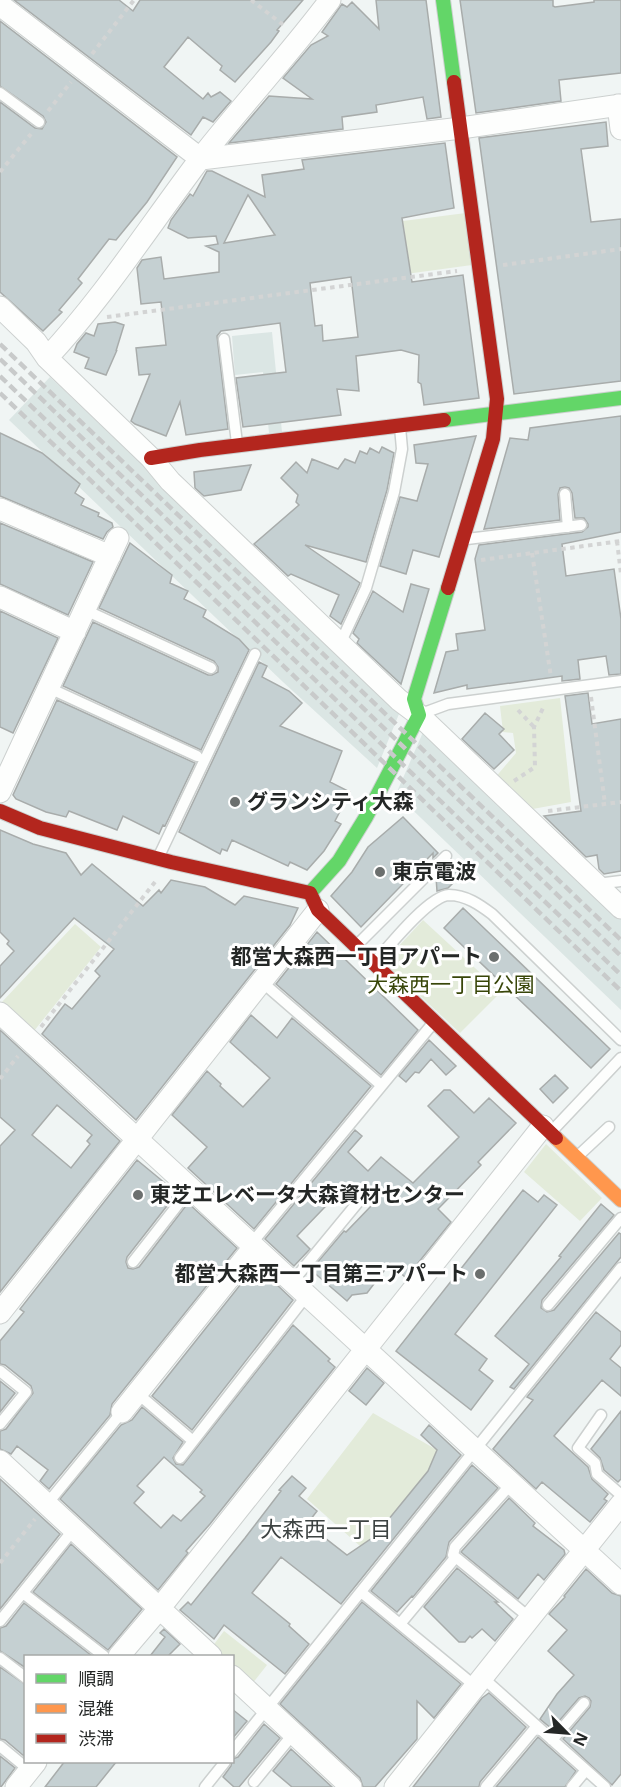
<svg xmlns="http://www.w3.org/2000/svg" width="621" height="1787" viewBox="0 0 621 1787" font-family="'Noto Sans','Noto Sans JP',sans-serif">
<rect width="100%" height="100%" fill="#f0f5f4"/>
<path fill="#dbe6e4" d="M272,332L282,432L269,433L263,372L235,375L232,336Z
M50,377L401,709L377,768L283,682L9,420Z
M424,730L621,917V1010L396,794Z"/>
<path fill="#e3ebda" d="M466,213L472,265L406,274L400,234L405,233L403,221Z
M560,698L571,802L527,810L494,779L516,753L513,733L503,732L500,706Z
M423,920L501,992L460,1033L384,962Z
M75,924L101,947L34,1031L2,1002Z
M546,1144L602,1198L580,1221L524,1172Z
M373,1413L437,1450L428,1471L375,1536L360,1546L307,1499Z
M224,1631L267,1665L252,1684L233,1666L232,1656H222L212,1647Z"/>
<path fill="#f0f5f4" d="M14,342L38,365L0,402V357Z"/>
<path fill="#c5d0d2" stroke="#a8acab" stroke-width="1.5" fill-rule="evenodd" d="M14,0H119L133,11L140,0H303L277,30L279,31L271,42L235,82L220,70L222,66L188,37L164,67L203,99L208,93L211,97L220,92L231,101L213,122L203,117L191,135Z
M376,0H426L441,117L427,119L423,97L376,105L377,112L342,117L343,129L229,143L269,96L312,99L283,78L311,45L328,36L322,32L342,4L347,7L352,2L379,29Z
M460,0H553V6L555,7L594,2V0H621V73L559,80L561,101L476,113Z
M0,21L177,157L147,202L116,240L109,239L78,279L82,283L59,310L62,312L43,331L0,292V102L35,128L42,129L46,122L43,116L0,86Z
M606,122L608,146L581,149L591,222L621,219V381L514,394L479,138Z
M445,143L454,208L402,218L412,282L463,275L479,398L424,405L421,384L418,382L419,355L401,350L356,356L359,391L337,389L341,415L243,427L236,378L286,372L280,323L221,331L217,336L228,429L186,435L180,402L166,436L135,424L131,421L150,374L139,375L136,348L166,345L161,302L141,304L137,268L142,260L161,257L164,279L219,272V252L206,246L218,244L216,236L188,238L168,228L171,220L190,194L193,196L207,171H212L265,197L262,175L304,169L302,160ZM248,195L275,235L224,243ZM351,277L358,337L323,341L322,325L315,326L310,283Z
M115,322L124,325L116,351L117,350L106,375L85,368L89,358L74,352L77,344L86,333L94,336L98,324Z
M621,416V532L562,544L566,576L614,569L621,619V674L609,675L606,656L578,660L580,679L562,681V676L467,689V685L434,693L446,652L458,650L456,634L485,630L475,559L479,545L582,532L588,527V524L584,518H575L572,493L569,488L565,487L560,488L558,494L560,520L484,529L510,438L528,440L530,428Z
M0,433L42,453L80,484L75,493L84,499L81,505L99,513L98,516L112,523L113,527L107,532L103,539L0,496Z
M476,436L439,557L413,550L406,574L380,566L400,497L417,501L428,464L416,463L414,445Z
M382,447L394,453L387,490L366,562L305,545L360,583L341,624L330,616L339,595L291,574L288,576L254,544L299,505L296,502L298,495L281,478L296,462L307,473L312,459L338,469L345,459L355,463L360,451L367,454L370,448L379,453Z
M251,465L241,490L204,496L195,488L194,472Z
M0,523L93,562L68,615L0,584Z
M130,543L172,575L170,583L188,591L184,599L206,610L203,617L239,639L249,650L201,750L63,686L93,622L208,675H212L218,672V667L214,661L99,608Z
M411,584L429,589L401,684L357,643L359,639L353,633L373,591L403,612Z
M0,611L58,638L13,733L0,727Z
M259,662L267,666L262,677L289,691L302,703L280,726L342,751L330,782L350,792L335,821L341,824L324,851L307,870L290,862L288,866L232,840L227,851L222,849L220,854L179,832Z
M588,693L592,724L621,719V871L604,874L599,869L597,855L586,857L544,816L581,811L565,696Z
M57,700L195,763L165,826L163,825L159,834L123,816L117,830L69,811L66,817L46,812L16,799L13,795Z
M485,713L504,729L499,734L514,750L494,769L462,739Z
M403,817L438,853L433,858V853L361,927L331,896L352,872L368,847Z
M0,830L33,844L66,853L81,875L92,864L143,906L159,890L161,893L171,880L205,887L235,905L244,896L298,908L290,925L136,1120L42,1034L65,1004L72,1009L100,976L95,971L114,949L74,918L0,998V966L14,951L7,944L9,941L0,932Z
M449,864L460,876L448,888L437,891L436,877Z
M463,908L610,1049L591,1068L444,928Z
M317,932L418,1030L381,1075L276,984Z
M251,1015L277,1038L292,1018L371,1086L254,1229L188,1168L207,1147L172,1115L207,1071L221,1084L220,1086L243,1107L270,1078L230,1042Z
M0,1030L120,1141L0,1292V1146L15,1130L0,1117ZM57,1105L92,1135L87,1141L90,1144L71,1168L32,1135Z
M429,1040L456,1066L446,1075L431,1059L419,1073L415,1072L406,1082L399,1076Z
M555,1075L568,1088L553,1103L540,1089Z
M444,1090H450L474,1113L489,1098L516,1123L478,1162L481,1165L438,1209L451,1222L406,1278L390,1263L367,1293L352,1295L347,1301L311,1270L344,1231L346,1232L372,1205L348,1183L297,1236L310,1249L294,1266L265,1239L355,1130L362,1136L348,1152L368,1171L381,1157L413,1183L459,1137L428,1106Z
M137,1160L177,1193L127,1257L126,1262L128,1268L133,1269L139,1267L188,1203L237,1248L112,1404L110,1415L49,1489L40,1481L48,1470L17,1446L11,1454L0,1449V1431L6,1429L33,1393L31,1386L5,1365L0,1364V1341L24,1312L20,1309Z
M523,1190L538,1202L544,1195L557,1205L455,1334L487,1359L479,1370L493,1381L471,1410L396,1351Z
M601,1204L614,1215L542,1300L541,1308L547,1312L554,1310L619,1233L621,1234V1257L514,1389L510,1387L529,1364L495,1336L561,1257L559,1256Z
M256,1265L293,1300L192,1430L152,1396Z
M596,1312L621,1332V1345L610,1359L621,1368V1396L602,1380L554,1436L588,1467L592,1479L608,1494L604,1499L607,1501L590,1522L542,1482L536,1489L493,1449L533,1400L527,1397Z
M293,1325L330,1359L328,1361L335,1367L210,1524L186,1551L188,1553L158,1590L60,1499L121,1425L132,1420L142,1407L183,1442L173,1458L176,1464L183,1465ZM164,1457L202,1490L200,1492L205,1496L181,1521L173,1515L161,1528L134,1503L144,1492L137,1486Z
M367,1368L384,1383L366,1405L349,1391Z
M0,1381L15,1393L0,1412Z
M621,1411V1479L618,1482L604,1470L600,1458L591,1449Z
M429,1425L461,1455L341,1604L281,1557L252,1593L290,1624L289,1626L309,1644L285,1674L224,1625L214,1639L180,1610L188,1602L191,1605L245,1538L281,1491L279,1490L292,1476L306,1488L299,1496L317,1511L307,1524L347,1555L375,1536L428,1471L437,1450L421,1435Z
M472,1465L498,1488L449,1542L446,1557L413,1597L412,1596L397,1612L371,1591Z
M0,1479L60,1534L0,1609Z
M509,1498L535,1523L533,1526L564,1550L565,1554L544,1580L538,1574L518,1599L461,1552Z
M71,1544L142,1609L108,1650L33,1592Z
M457,1568L498,1602H495L513,1619L495,1641L482,1629L472,1638L470,1636L465,1642H459L424,1607Z
M586,1569L612,1593L621,1596V1774L612,1785L563,1739L590,1707L591,1701L589,1698L585,1696L579,1698L552,1729L540,1719L557,1694L574,1675L548,1651L567,1630L549,1614L565,1597L564,1596Z
M362,1602L461,1684L434,1718L417,1701V1739L375,1787H363L360,1778L280,1704Z
M24,1603L92,1656H26V1668L0,1651V1628L6,1626Z
M164,1629L180,1644L168,1656H150L165,1637L160,1633Z
M0,1667L26,1685L24,1756L5,1740L0,1739Z
M489,1693L526,1727L480,1782L479,1787H413L482,1698Z
M232,1709L247,1721L232,1739Z
M264,1724L280,1738L239,1787H234L223,1777L231,1766L232,1759L238,1757Z
M538,1737L576,1771L565,1787H496Z
M291,1749L332,1787H292L273,1771Z
M0,1756L15,1768L1,1787H0Z
M65,1761H117L96,1787H45Z"/>
<g fill="none" stroke-linecap="round" stroke-linejoin="round">
<defs>
<path id="lane" d="M0,93L39,122
M224,339L237,443
M565,494L568,527
M467,539L581,525
M85,610L211,668
M340,644L366,588L394,492L402,449L400,427
M49,688L197,756
M421,714L448,704L621,681
M159,856L255,654
M597,884L621,881
M358,944L446,856
M376,961C389,946 429,896 449,895C466,895 480,905 492,914L621,1040
M262,982L381,1085
M551,1132L621,1058
M579,1155L609,1127
M251,1244L434,1022
M133,1262L190,1189
M293,1281L359,1201
M548,1305L621,1218
M0,1371L26,1392L0,1424
M137,1393L193,1441
M601,1415L578,1448L595,1463L597,1474L621,1495
M180,1458L307,1295
M512,1483L455,1547L453,1555L530,1618
M47,1504L122,1412
M361,1592L475,1686
M23,1593L104,1656
M0,1621L74,1529
M400,1624L455,1558
M0,1658L26,1678
M482,1677L605,1787
M552,1740L584,1703
M0,1746L29,1770
M232,1752L621,1268
M254,1782L294,1733
M205,1787L225,1762
M486,1787L537,1726
M572,1787L586,1770"/>
<path id="street" d="M0,5L201,159L461,128L621,105
M618,105L621,129
M0,307L36,342L47,358L151,458L170,481L399,700L419,715L621,908
M47,358C104,297 150,225 200,159C242,105 289,55 330,0
M0,509L110,556
M0,597L75,632
M0,792L118,538
M0,1013L621,1584
M0,1313L318,910
M122,1412L254,1247
M0,1461L211,1656
M119,1656L159,1609L543,1126
M232,1676L351,1787
M16,1787L36,1762
M395,1787L621,1504"/>
<path id="fast" d="M443,0L454,82
M444,420L621,398
M310,893L339,861L366,817L419,715L414,699L448,588"/>
<path id="slow" d="M556,1138L621,1200"/>
<path id="jam" d="M151,458L200,450L444,420
M448,588L493,439L497,399L454,82
M0,811L40,828L171,862L310,893
M310,893L318,910L556,1138"/>
</defs>
<use href="#lane" stroke="#ccd0cf" stroke-width="13"/>
<use href="#street" stroke="#ccd0cf" stroke-width="23"/>
<use href="#fast" stroke="#ccd0cf" stroke-width="16"/>
<use href="#slow" stroke="#ccd0cf" stroke-width="16"/>
<use href="#jam" stroke="#ccd0cf" stroke-width="16"/>
<path stroke="#d3d4d4" stroke-width="4" stroke-dasharray="4.5 4.5" stroke-linecap="butt" d="M251,0L286,27
M92,54L134,0
M48,111L71,82
M0,172L31,134
M503,265L621,249
M107,317L457,271
M617,541L621,574
M532,553L551,677
M481,560L621,541
M591,697L605,804
M518,710L534,727
M514,781L535,767L534,727L544,706
M548,811L621,802
M41,1027L155,882
M0,1079L18,1056
M0,1563L35,1519"/>
<use href="#lane" stroke="#fdfefd" stroke-width="10"/>
<use href="#street" stroke="#fdfefd" stroke-width="21"/>
<use href="#fast" stroke="#63d668" stroke-width="14"/>
<use href="#slow" stroke="#ff974d" stroke-width="14"/>
<use href="#jam" stroke="#b3261e" stroke-width="14"/>
<path stroke="#c8caca" stroke-width="4.5" stroke-dasharray="9 4.5" stroke-linecap="butt" d="M0,344L621,940
M0,359L621,956
M0,376L621,975
M0,393L621,991"/>
</g>
<g fill="#6b6f6e" stroke="#fff" stroke-width="2">
<circle cx="235" cy="802" r="6"/>
<circle cx="380" cy="872" r="6"/>
<circle cx="494" cy="957" r="6"/>
<circle cx="138" cy="1195" r="6"/>
<circle cx="480" cy="1274" r="6"/>
</g>
<g text-anchor="middle" stroke-width="6" stroke-linejoin="round" paint-order="stroke">
<g font-size="21" font-weight="bold" fill="#242726" stroke="#fff" text-anchor="start">
<text x="247" y="809">グランシティ大森</text>
<text x="392" y="879">東京電波</text>
<text x="482" y="964" text-anchor="end">都営大森西一丁目アパート</text>
<text x="150" y="1202">東芝エレベータ大森資材センター</text>
<text x="468" y="1281" text-anchor="end">都営大森西一丁目第三アパート</text>
</g>
<g font-size="21" fill="#384609" stroke="#fff">
<text x="451" y="992">大森西一丁目公園</text>
</g>
<g font-size="22" fill="#3d4342" stroke="#fff">
<text x="326" y="1537">大森西一丁目</text>
</g>
</g>
<rect x="24" y="1655" width="210" height="108" fill="#ffffff" stroke="#a7a9a8" stroke-width="1.5"/>
<rect x="36" y="1674" width="30" height="9" fill="#63d668" stroke="#a7a9a8" stroke-width="1.5"/>
<text x="78" y="1685" font-size="18" fill="#242726">順調</text>
<rect x="36" y="1704" width="30" height="9" fill="#ff974d" stroke="#a7a9a8" stroke-width="1.5"/>
<text x="78" y="1715" font-size="18" fill="#242726">混雑</text>
<rect x="36" y="1734" width="30" height="9" fill="#b3261e" stroke="#a7a9a8" stroke-width="1.5"/>
<text x="78" y="1745" font-size="18" fill="#242726">渋滞</text>
<g transform="translate(567 1733) rotate(115)" stroke="#ffffff" stroke-width="4.5" paint-order="stroke">
<path d="M0-4.5L10 22L0 15L-10 22Z" fill="#242726"/>
<text y="-9" font-size="16" font-weight="bold" text-anchor="middle" fill="#242726">N</text>
</g>
</svg>
